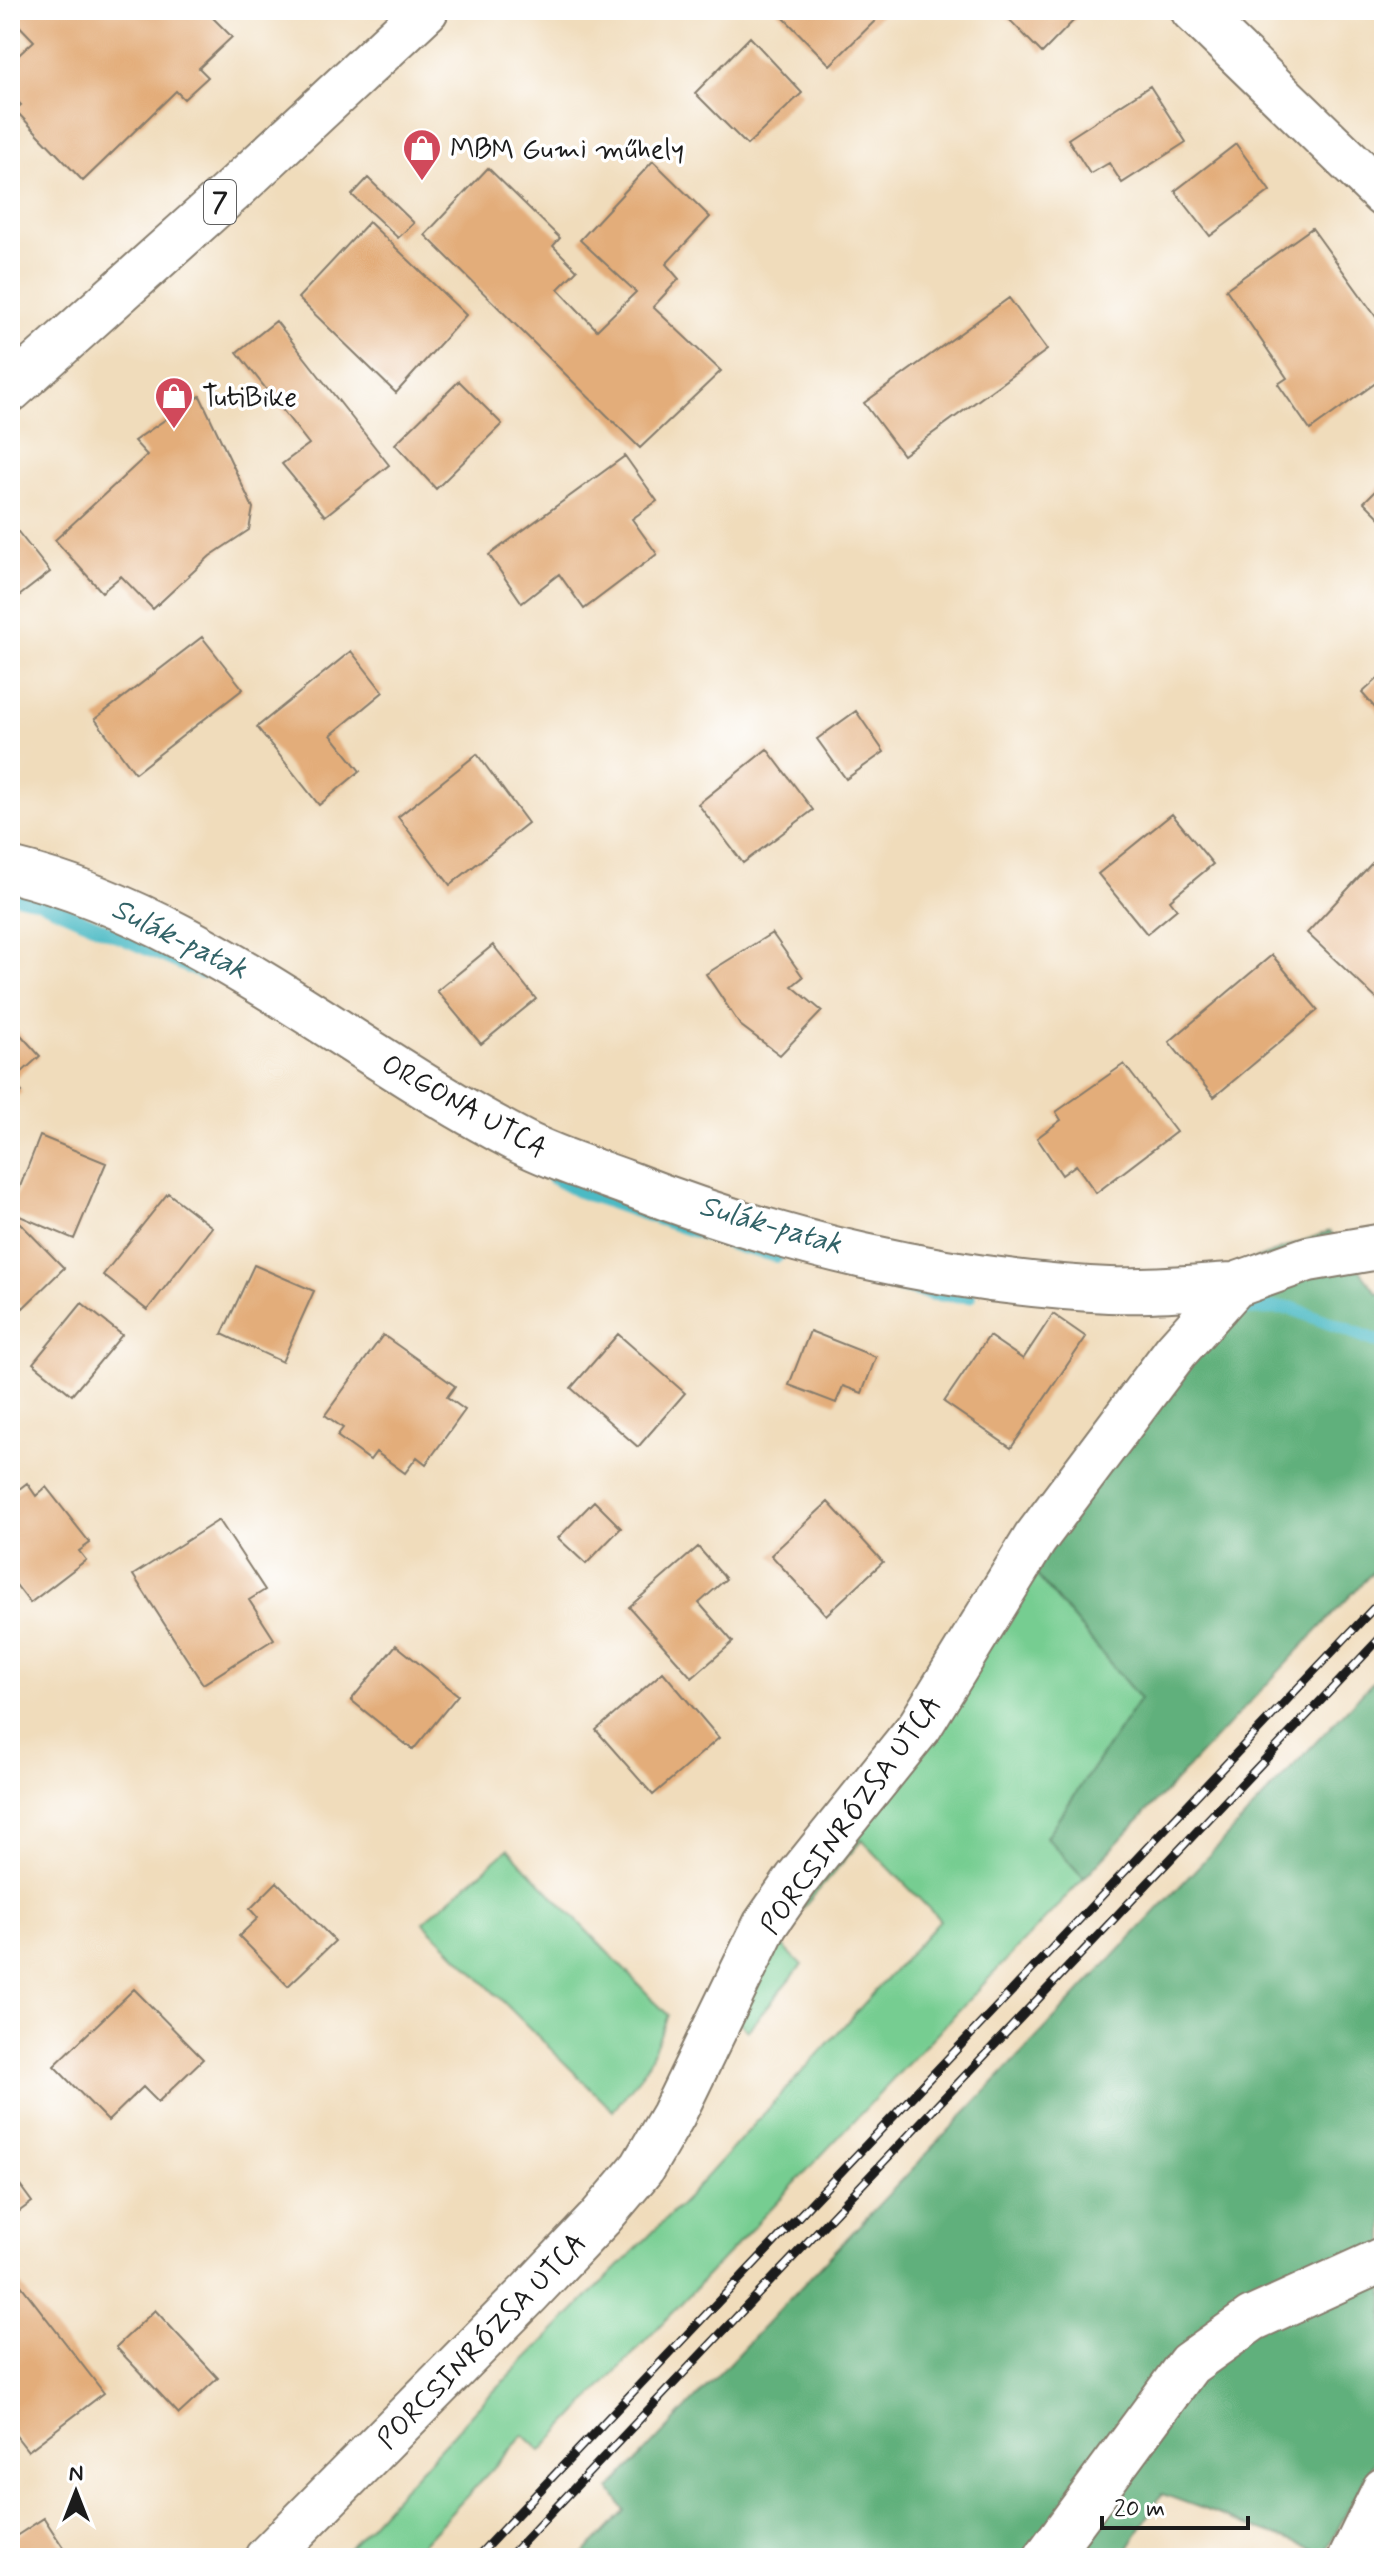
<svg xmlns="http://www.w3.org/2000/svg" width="1394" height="2568" viewBox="0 0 1394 2568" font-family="Mynerve,sans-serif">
<rect width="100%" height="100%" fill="#fff"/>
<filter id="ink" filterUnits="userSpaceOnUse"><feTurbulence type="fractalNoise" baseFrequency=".0125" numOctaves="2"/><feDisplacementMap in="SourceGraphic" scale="16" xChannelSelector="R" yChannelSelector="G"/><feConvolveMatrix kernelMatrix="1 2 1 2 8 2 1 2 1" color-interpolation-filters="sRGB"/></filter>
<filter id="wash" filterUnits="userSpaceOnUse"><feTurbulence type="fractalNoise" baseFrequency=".006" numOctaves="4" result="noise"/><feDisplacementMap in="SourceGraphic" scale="32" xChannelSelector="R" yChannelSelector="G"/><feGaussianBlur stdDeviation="1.8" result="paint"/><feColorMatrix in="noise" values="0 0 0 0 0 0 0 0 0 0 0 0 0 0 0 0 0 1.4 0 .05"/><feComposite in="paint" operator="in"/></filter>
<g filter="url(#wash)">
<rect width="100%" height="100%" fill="#f0dcbb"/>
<path fill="#76cd91" stroke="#497456" stroke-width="2" d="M1030,1567L1140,1699L1046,1837L1084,1878L541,2451L524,2435L409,2558H339L477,2408L690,2195L940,1920L862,1840L776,1939L802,1965L748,2030L733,2016L785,1909Z
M508,1849L668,2015L647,2067L613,2111L423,1922Z"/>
<path fill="#60b07b" stroke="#3e664c" stroke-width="2" d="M1330,1231L1378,1294L1384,1292V1560L1084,1878L1046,1837L1140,1699L1030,1567L1228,1269Z
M1384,1670V2443L1325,2553L1162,2494L1122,2558H580L625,2511L610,2489Z"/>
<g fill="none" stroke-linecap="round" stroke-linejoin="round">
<path stroke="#4cbac4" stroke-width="14" d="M10,895L39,901L202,973
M552,1177L578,1191L738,1246L777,1256
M887,1283L933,1294L969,1296
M1236,1309L1291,1308L1384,1344"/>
</g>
<g id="blocks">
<path fill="#e3ad7a" d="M10,10H205L232,37L199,68L208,77L184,99L176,91L83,181L15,110L21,105L10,93V63L34,41L10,16Z
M776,10H886L830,65Z
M1000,10H1084L1042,53Z
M750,37L802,93L747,145L695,93Z
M1150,86L1186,142L1122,183L1109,163L1090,174L1068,139Z
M1236,144L1270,191L1210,236L1175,191Z
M653,161L710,217L666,264L679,279L653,307L721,371L640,448L425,235L488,168L560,238L553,246L577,270L558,289L597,330L636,292L580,240Z
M368,178L414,223L398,238L352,195Z
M369,222L466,315L396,393L298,298Z
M1312,228L1384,328V377L1310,430L1278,384L1287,378L1226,289Z
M1009,298L1047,350L903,455L864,403Z
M276,321L389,465L325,516L282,464L309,444L237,352Z
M459,381L502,424L436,489L395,444Z
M200,396L253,508L249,530L210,556L153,609L121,576L102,592L55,540L147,455L134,441Z
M625,456L657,501L632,519L657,554L584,609L559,574L522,603L489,555Z
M1384,482V522L1364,502Z
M15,528L50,572L10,603V532Z
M202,637L243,689L135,773L95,719Z
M351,651L383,692L331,735L360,771L319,805L257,727Z
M1384,673V718L1362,693Z
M856,711L884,752L846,779L817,739Z
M767,749L813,810L743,863L698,804Z
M477,754L528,823L450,885L398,817Z
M1172,814L1213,864L1170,900L1177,909L1147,934L1098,874Z
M1374,861L1384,870V1006L1307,933Z
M772,933L803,977L792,986L822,1011L780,1055L740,1025L706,974Z
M493,945L536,999L481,1044L437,991Z
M1272,955L1318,1010L1214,1097L1169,1042Z
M10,1023L40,1056L12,1081L22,1092L10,1103Z
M1124,1064L1176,1132L1096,1193L1076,1165L1062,1175L1037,1138L1061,1120L1056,1112Z
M40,1136L106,1163L74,1239L10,1212Z
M168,1193L212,1227L147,1310L103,1275Z
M15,1218L64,1268L23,1308L10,1296V1223Z
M254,1265L314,1291L282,1362L222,1334Z
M82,1303L122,1335L72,1395L33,1363Z
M1053,1314L1086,1337L1011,1448L944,1402L989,1336L1023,1359Z
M810,1331L876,1357L862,1393L843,1386L836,1403L789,1385Z
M618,1334L685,1393L638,1447L571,1388Z
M383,1335L455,1386L447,1397L465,1410L426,1464L417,1457L405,1473L376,1452L370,1460L337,1436L343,1428L325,1415Z
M27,1483L36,1496L46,1487L90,1543L79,1551L86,1560L30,1603L10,1577V1496Z
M594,1501L621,1528L586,1564L558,1538Z
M828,1502L883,1562L826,1615L771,1555Z
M219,1520L265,1590L249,1600L274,1639L203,1684L133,1575Z
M698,1547L726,1579L699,1603L733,1642L692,1678L629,1607Z
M396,1645L458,1695L413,1750L351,1700Z
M663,1672L719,1738L653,1795L596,1730Z
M277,1882L335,1941L288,1986L239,1936L258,1918L250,1909Z
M134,1989L203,2059L158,2102L143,2087L108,2121L54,2066Z
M10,2172L32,2202L10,2218Z
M10,2271L104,2393L28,2451L10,2428Z
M155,2310L218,2378L179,2414L116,2347Z
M44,2518L70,2558H10V2540Z"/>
</g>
</g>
<g filter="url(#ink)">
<use href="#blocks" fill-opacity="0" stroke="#867c6c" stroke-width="2"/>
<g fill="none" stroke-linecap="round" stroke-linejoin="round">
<defs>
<path id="minor" d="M1193,10L1384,195
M10,870C200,916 351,1054 522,1142C555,1159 592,1170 627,1183C780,1243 945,1282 1109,1290C1151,1292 1194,1287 1235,1285
M267,2558L529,2293L600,2218L642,2168L673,2115L765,1925L797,1879L920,1726L1035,1539L1176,1351L1235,1285L1308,1259L1384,1246
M1046,2558L1189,2364L1252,2319L1384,2259
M1351,2558L1384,2490"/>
<path id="major" d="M10,390L232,191L426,10"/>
</defs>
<use href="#minor" stroke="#867c6c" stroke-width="48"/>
<use href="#major" stroke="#867c6c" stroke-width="48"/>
<use href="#minor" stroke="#fff" stroke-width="44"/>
<use href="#major" stroke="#fff" stroke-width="44"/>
<defs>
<path id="rail" d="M476,2558L1384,1597
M508,2558L1384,1634"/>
</defs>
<use href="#rail" stroke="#1c1c1c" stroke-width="9"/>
<use href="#rail" stroke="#fff" stroke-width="6" stroke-dasharray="18" stroke-linecap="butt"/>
</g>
</g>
<defs>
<symbol id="shop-pin" viewBox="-11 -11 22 30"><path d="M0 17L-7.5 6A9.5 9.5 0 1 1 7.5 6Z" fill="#d1495b" stroke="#fff"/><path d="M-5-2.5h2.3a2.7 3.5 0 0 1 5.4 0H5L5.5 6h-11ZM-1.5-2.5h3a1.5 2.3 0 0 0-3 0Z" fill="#fff"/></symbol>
</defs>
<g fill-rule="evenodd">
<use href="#shop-pin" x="400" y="126" width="44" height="60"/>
<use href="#shop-pin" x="152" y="374" width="44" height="60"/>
</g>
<g text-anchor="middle" stroke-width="7" stroke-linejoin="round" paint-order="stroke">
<rect fill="#fff" stroke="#606060" stroke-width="2" x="204" y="180" width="32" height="44" rx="6"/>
<g font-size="26" font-weight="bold" fill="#1c1c1c">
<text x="220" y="211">7</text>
</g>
<g font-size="28" fill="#1c1c1c" stroke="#fff" text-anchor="start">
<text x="450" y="158">MBM Gumi műhely</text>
<text x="202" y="406">TutiBike</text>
</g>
<g font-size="28" fill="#1c1c1c" stroke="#fff">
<text transform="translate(465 1105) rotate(29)" y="10">ORGONA UTCA</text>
<text transform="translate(850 1814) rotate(-54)" y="10">PORCSINRÓZSA UTCA</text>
<text transform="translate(481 2340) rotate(-46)" y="10">PORCSINRÓZSA UTCA</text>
</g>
<g font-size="30" font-style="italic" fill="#326368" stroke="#fff">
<text transform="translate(180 938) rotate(26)" y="10">Sulák-patak</text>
<text transform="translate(771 1224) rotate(16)" y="10">Sulák-patak</text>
</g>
</g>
<rect width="1394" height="2568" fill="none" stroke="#fff" stroke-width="40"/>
<g transform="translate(76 2492)" stroke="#ffffff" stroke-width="6" paint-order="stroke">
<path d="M0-6L14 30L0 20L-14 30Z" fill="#1c1c1c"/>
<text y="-12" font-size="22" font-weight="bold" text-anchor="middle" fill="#1c1c1c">N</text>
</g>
<path d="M1102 2516v12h146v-12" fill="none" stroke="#1c1c1c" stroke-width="4"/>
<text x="1114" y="2516" font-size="24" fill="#1c1c1c" stroke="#ffffff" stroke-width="6" paint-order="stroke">20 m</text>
</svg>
